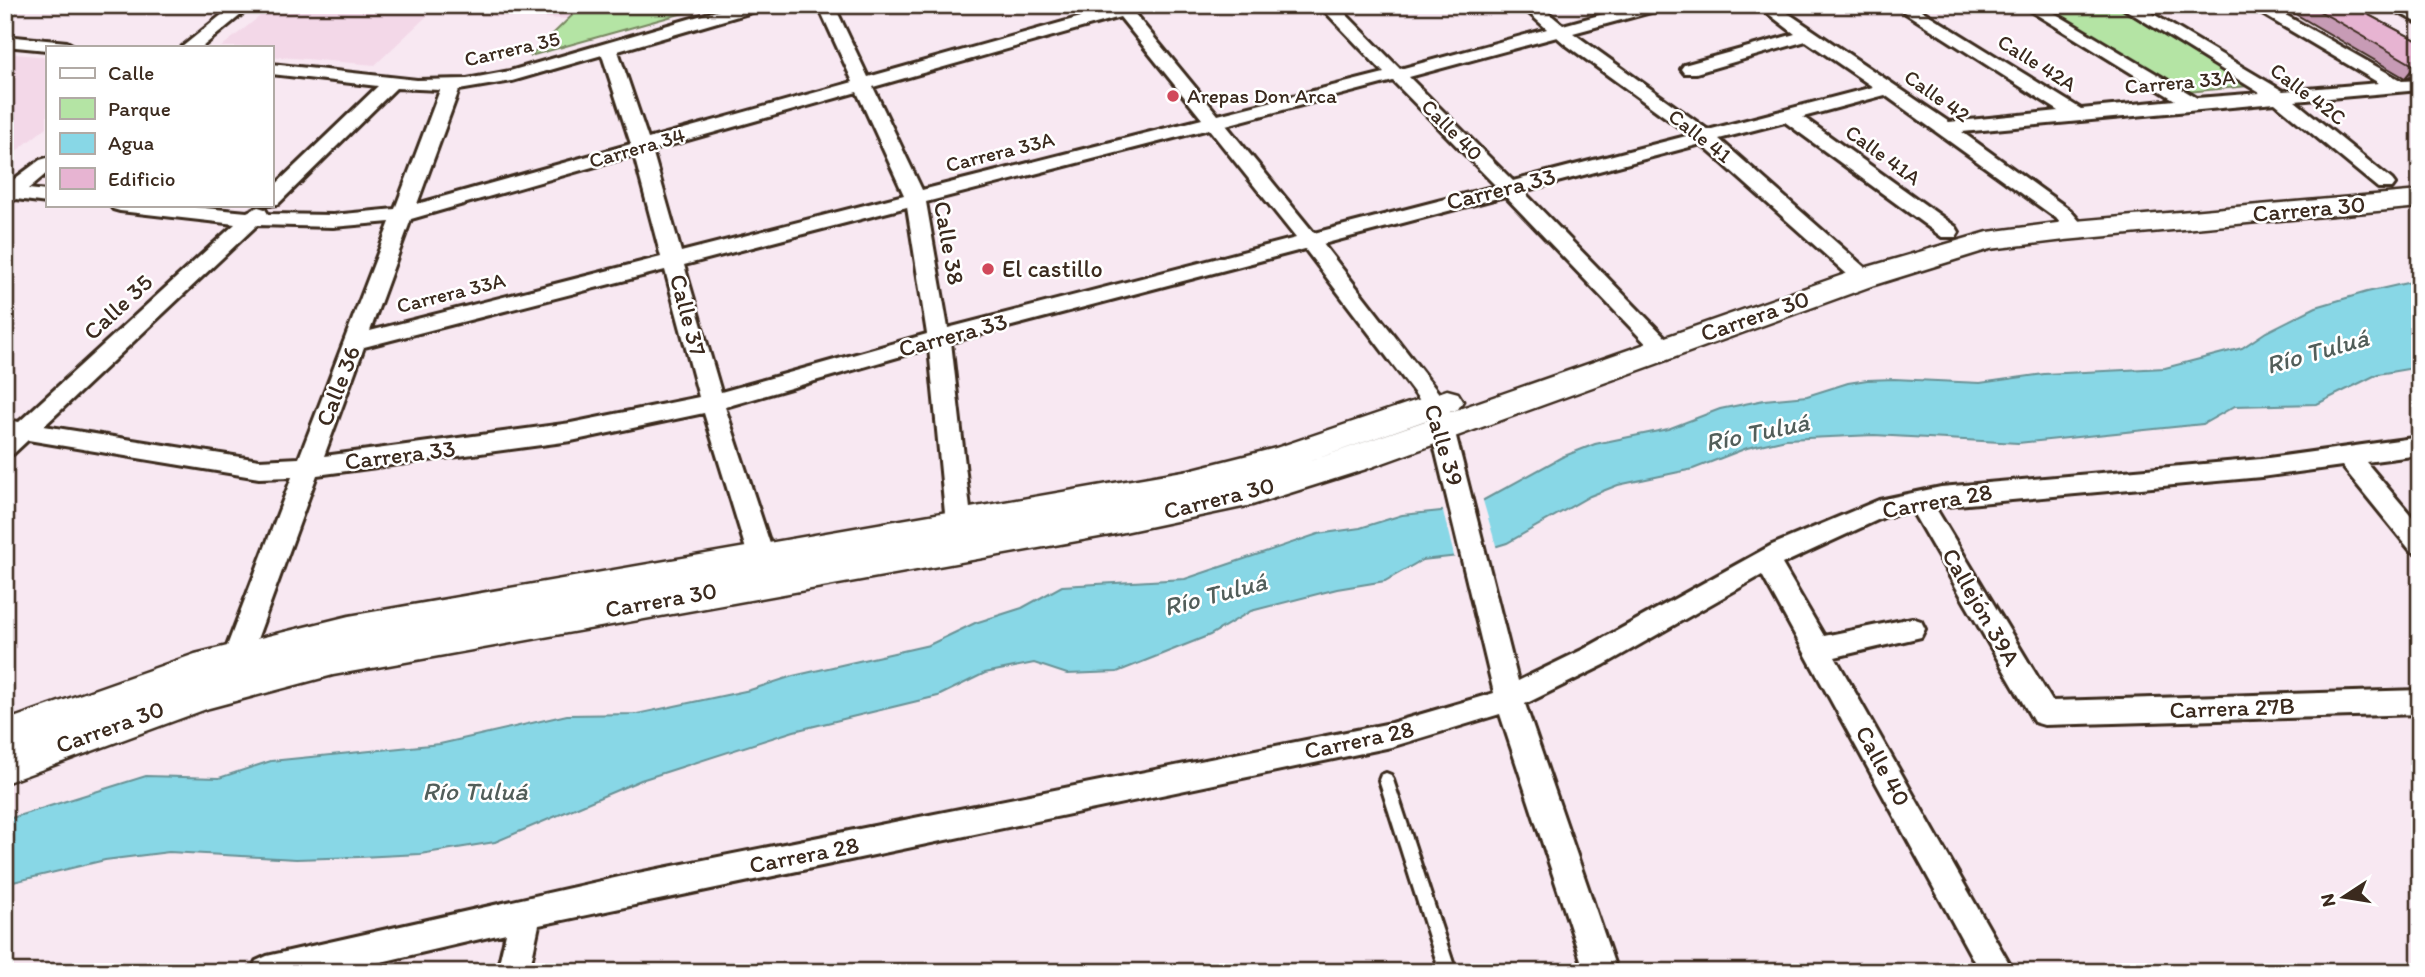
<svg xmlns="http://www.w3.org/2000/svg" width="2425" height="977" viewBox="0 0 2425 977" font-family="Itim,sans-serif">
<rect width="100%" height="100%" fill="#f8e8f2"/>
<filter id="ink" filterUnits="userSpaceOnUse"><feTurbulence type="fractalNoise" baseFrequency=".0143" numOctaves="2"/><feDisplacementMap in="SourceGraphic" scale="14" xChannelSelector="R" yChannelSelector="G"/><feConvolveMatrix kernelMatrix="1 2 1 2 8 2 1 2 1" color-interpolation-filters="sRGB"/></filter>
<g filter="url(#ink)">
<path fill="#f3d8e8" d="M274,5H583L568,19L430,13L375,65L271,56V47H221Z
M5,53L47,57V127L5,160Z"/>
<path fill="#b4e4a4" stroke="#788761" stroke-width="2" d="M583,5H712L530,56Z
M2043,5H2114L2248,86L2188,92Z"/>
<path fill="#88d7e6" stroke="#699296" stroke-width="2" d="M2420,280V367L2378,374L2317,404L2235,406L2203,424L2018,443L1874,435L1786,439L1747,448L1693,469L1618,485L1590,496L1507,543L1468,555L1422,560L1385,581L1337,589L1251,611L1210,635L1117,672L1067,674L1034,663L985,673L938,696L794,731L641,780L495,842L420,854L360,857L296,859L169,852L105,860L5,884V820L146,776L219,778L271,761L440,744L567,715L637,714L750,690L793,676L929,645L975,623L1022,608L1062,586L1185,579L1318,534L1360,528L1402,515L1451,510L1482,501L1562,457L1595,444L1668,429L1720,409L1764,400L1807,396L1848,383L1867,380L1894,379L1980,383L2044,374L2165,368L2242,348L2266,332L2316,307L2367,292Z"/>
<path fill="#f8e8f2" d="M1482,497L1497,549L1455,560L1442,507Z"/>
<g fill="none" stroke-linecap="round" stroke-linejoin="round">
<defs>
<path id="lane" d="M1386,773L1391,775L1393,780L1456,972H1440L1379,780L1381,775Z"/>
<path id="street" d="M5,5H21L5,15Z
M234,5H253L202,47H182Z
M737,5H764L762,9L618,51L648,139L853,82L818,5H834L868,77L1113,8L1111,5H1152L1150,9L1134,13L1218,115L1384,73L1319,5H1337L1400,69L1547,29L1520,5H1539L1563,25L1636,5H1664L1662,9L1573,33L1708,130L1873,87L1806,41L1696,73H1684L1681,69L1684,65L1795,34L1757,5H1776L1949,122L2059,111L1893,5H1913L2081,109L2175,100L2021,5H2041L2197,98L2260,93L2118,5H2138L2283,91L2379,83L2247,5H2268L2402,81L2420,80V90L2295,101L2392,180L2395,184L2392,188H2378L2275,103L1962,132L2070,210L2087,230L2084,234C2070,238 2065,229 2056,218L1885,95L1803,117L1956,227L1959,232L1956,237H1942L1785,122L1719,139L1871,273L1875,278L1871,283H1857L1701,144L1523,191L1671,343L1674,348L1671,353L1663,356L1655,353L1505,196L1323,244L1448,405L1518,681L1584,649L1772,545L1879,500L1941,487L2261,459L2420,437V455L2366,462L2420,526V554L2411,551L2342,466L2261,477L1935,507L2052,701L2420,690V714L2044,725L2034,722L1912,511L1884,517L1782,564L1824,636L1912,618L1921,621L1925,629L1921,637L1835,657L2014,972H1980L1762,575L1604,665L1525,704L1617,972H1585L1500,714L1391,747L539,925L529,972H497L506,933L338,972H251L256,961L267,956L628,875L1391,723L1494,693L1425,407L1305,249L951,342L974,544L970,551L961,554L952,551L948,544L929,348L725,407L774,556L775,578L771,585L762,588L753,585L749,578L748,556L704,413L571,441L317,475L244,675L240,683L230,687L220,683L216,675L292,477L259,478L28,440L13,454L5,457V420L19,422L235,224L120,211L113,209L110,205H173L247,212L258,207L265,209L268,214L333,215L395,209L440,90L396,88L278,204L266,205H271V189L378,86L271,74V64L417,80L467,79L510,71ZM1120,17L1202,119L922,190L873,87ZM1557,37L1565,44L1690,135L1513,181L1409,77ZM602,55L631,144L417,204L459,90L512,81ZM1393,81L1496,186L1314,233L1226,125ZM857,92L904,195L681,252L652,150ZM1209,129L1296,238L948,328L926,202ZM634,155L661,257L370,331L411,219ZM907,207L927,334L721,392L684,265ZM390,222L299,458L259,460L44,426L257,225L333,227ZM665,270L699,397L571,423L324,456L364,347Z
M2385,5H2406L2420,12V24Z
M5,36L67,42L76,47H47V50L5,46Z
M47,158V173L28,189L47,191V203L16,199L5,204V186L40,160Z"/>
<path id="secondary" d="M2420,191V207L2065,240L1990,249L1874,285L1366,469L1252,505L1110,535L333,675L209,708L5,783V721L195,654L349,616L1189,470L1276,448L1447,390L1458,393L1463,401L1458,409L1299,465L1854,271L1988,232L2065,222Z"/>
</defs>
<use href="#lane" stroke="#3b2a1e" stroke-width="6"/>
<use href="#street" stroke="#3b2a1e" stroke-width="6"/>
<use href="#secondary" stroke="#3b2a1e" stroke-width="5"/>
<use href="#lane" fill="#fff" fill-rule="evenodd"/>
<use href="#street" fill="#fff" fill-rule="evenodd"/>
<use href="#secondary" fill="#fff" fill-rule="evenodd"/>
</g>
<path fill="#c79bb5" stroke="#3b2a1e" stroke-width="2" d="M2280,5H2350L2420,42V75L2405,78Z"/>
<path fill="#a27e93" stroke="#3b2a1e" stroke-width="2" d="M2420,65V75L2405,78L2415,66Z"/>
<path fill="#e7b4d2" stroke="#3b2a1e" stroke-width="2" d="M2309,5H2350L2420,42V65L2415,66Z"/>
</g>
<g fill="#d1495b" stroke="#fff" stroke-width="2.5">
<circle cx="1173" cy="96" r="7"/>
<circle cx="988" cy="269" r="7"/>
</g>
<g text-anchor="middle" stroke-width="5" stroke-linejoin="round" paint-order="stroke">
<g font-size="21" fill="#3b2a1e" stroke="#fff">
<text transform="translate(512 49) rotate(-13)" y="7">Carrera 35</text>
<text transform="translate(2037 63) rotate(32)" y="7">Calle 42A</text>
<text transform="translate(2180 82) rotate(-5)" y="7">Carrera 33A</text>
<text transform="translate(2308 94) rotate(37)" y="7">Calle 42C</text>
<text transform="translate(1937 96) rotate(35)" y="7">Calle 42</text>
<text transform="translate(1452 130) rotate(45)" y="7">Calle 40</text>
<text transform="translate(1700 136) rotate(38)" y="7">Calle 41</text>
<text transform="translate(637 148) rotate(-16)" y="7">Carrera 34</text>
<text transform="translate(1000 152) rotate(-14)" y="7">Carrera 33A</text>
<text transform="translate(1883 155) rotate(36)" y="7">Calle 41A</text>
<text transform="translate(451 293) rotate(-14)" y="7">Carrera 33A</text>
</g>
<g font-size="21" fill="#3b2a1e" stroke="#fff" text-anchor="start">
<text x="1187" y="103">Arepas Don Arca</text>
</g>
<g font-size="24" fill="#3b2a1e" stroke="#fff">
<text transform="translate(1501 189) rotate(-14)" y="8">Carrera 33</text>
<text transform="translate(2309 209) rotate(-5)" y="8">Carrera 30</text>
<text transform="translate(949 243) rotate(80)" y="8">Calle 38</text>
<text transform="translate(118 307) rotate(-43)" y="8">Calle 35</text>
<text transform="translate(688 315) rotate(75)" y="8">Calle 37</text>
<text transform="translate(1755 316) rotate(-19)" y="8">Carrera 30</text>
<text transform="translate(953 335) rotate(-15)" y="8">Carrera 33</text>
<text transform="translate(338 386) rotate(-69)" y="8">Calle 36</text>
<text transform="translate(1444 445) rotate(73)" y="8">Calle 39</text>
<text transform="translate(400 455) rotate(-7)" y="8">Carrera 33</text>
<text transform="translate(1219 498) rotate(-14)" y="8">Carrera 30</text>
<text transform="translate(1937 501) rotate(-10)" y="8">Carrera 28</text>
<text transform="translate(661 600) rotate(-10)" y="8">Carrera 30</text>
<text transform="translate(1981 607) rotate(60)" y="8">Callejón 39A</text>
<text transform="translate(2232 708) rotate(-2)" y="8">Carrera 27B</text>
<text transform="translate(110 727) rotate(-20)" y="8">Carrera 30</text>
<text transform="translate(1359 740) rotate(-12)" y="8">Carrera 28</text>
<text transform="translate(1883 766) rotate(61)" y="8">Calle 40</text>
<text transform="translate(804 855) rotate(-11)" y="8">Carrera 28</text>
</g>
<g font-size="24" fill="#3b2a1e" stroke="#fff" text-anchor="start">
<text x="1002" y="277">El castillo</text>
</g>
<g font-size="26" font-style="italic" fill="#525e5a" stroke="#fff">
<text transform="translate(2317 351) rotate(-16)" y="9">Río Tuluá</text>
<text transform="translate(1757 432) rotate(-12)" y="9">Río Tuluá</text>
<text transform="translate(1215 594) rotate(-15)" y="9">Río Tuluá</text>
<text x="475" y="800">Río Tuluá</text>
</g>
</g>
<rect width="2425" height="977" fill="none" stroke="#fff" stroke-width="28"/>
<rect x="14" y="14" width="2397" height="949" fill="none" stroke="#3b2a1e" stroke-width="2.5" filter="url(#ink)"/>
<rect x="46" y="46" width="228" height="161" fill="#ffffff" stroke="#b1aaa5" stroke-width="2"/>
<rect x="60" y="68" width="35" height="10" fill="#ffffff" stroke="#b1aaa5" stroke-width="2"/>
<text x="108" y="80" font-size="21" fill="#3b2a1e">Calle</text>
<rect x="60" y="98" width="35" height="21" fill="#b4e4a4" stroke="#b1aaa5" stroke-width="2"/>
<text x="108" y="116" font-size="21" fill="#3b2a1e">Parque</text>
<rect x="60" y="133" width="35" height="21" fill="#88d7e6" stroke="#b1aaa5" stroke-width="2"/>
<text x="108" y="150" font-size="21" fill="#3b2a1e">Agua</text>
<rect x="60" y="168" width="35" height="21" fill="#e7b4d2" stroke="#b1aaa5" stroke-width="2"/>
<text x="108" y="186" font-size="21" fill="#3b2a1e">Edificio</text>
<g transform="translate(2344 897) rotate(258)" stroke="#ffffff" stroke-width="5" paint-order="stroke">
<path d="M0-5L12 26L0 18L-12 26Z" fill="#3b2a1e"/>
<text y="-10" font-size="19" font-weight="bold" text-anchor="middle" fill="#3b2a1e">N</text>
</g>
</svg>
